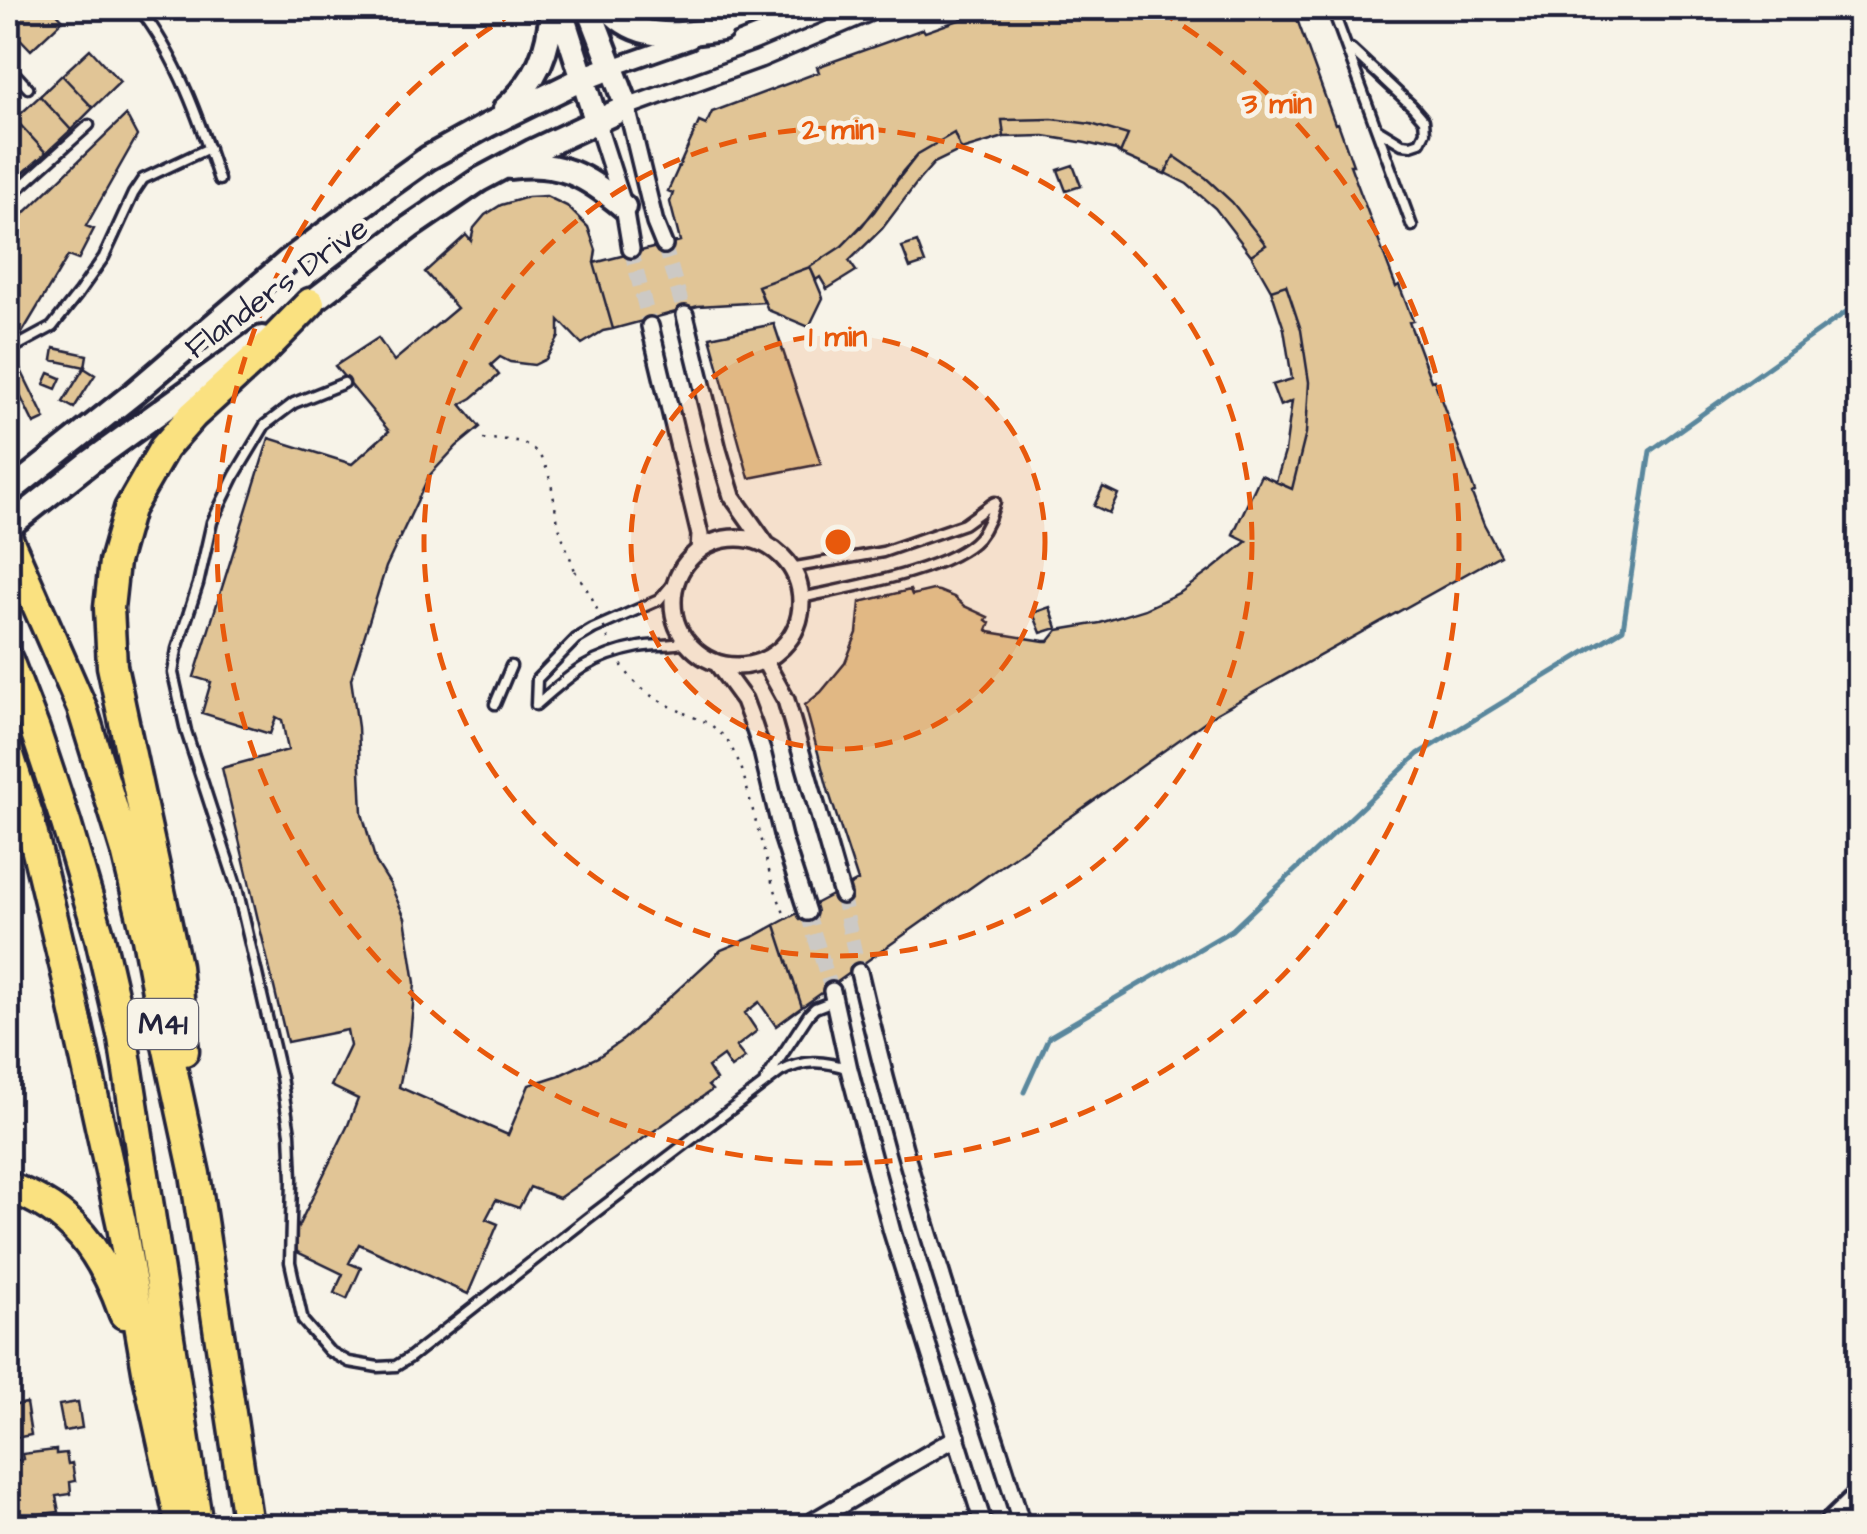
<svg xmlns="http://www.w3.org/2000/svg" width="1867" height="1534" viewBox="0 0 1867 1534" font-family="'Architects Daughter',sans-serif">
<rect width="100%" height="100%" fill="#f7f3e8"/>
<filter id="ink" filterUnits="userSpaceOnUse"><feTurbulence type="fractalNoise" baseFrequency=".01" numOctaves="2"/><feDisplacementMap in="SourceGraphic" scale="20" xChannelSelector="R" yChannelSelector="G"/><feConvolveMatrix kernelMatrix="1 2 1 2 8 2 1 2 1" color-interpolation-filters="sRGB"/></filter>
<g filter="url(#ink)">
<g fill="none" stroke-linecap="round" stroke-linejoin="round">
<path stroke="#5a879d" stroke-width="5" d="M1024,1092L1049,1037L1232,930L1418,754L1623,629L1650,451L1860,302"/>
</g>
<path fill="#e1c596" stroke="#22223b" stroke-width="2.5" d="M8,8H52L63,20L31,50L8,26Z
M993,8H1293L1335,124L1338,123L1353,165H1350L1396,287L1399,285L1413,321L1409,322L1431,381L1434,380L1475,492L1472,494L1484,525L1500,555L1217,713L802,1007L775,925L858,881L829,793L805,705L821,692L845,663L857,633L860,602L910,590L912,595L933,590L939,591L954,597L964,606L988,617L986,620L990,623L987,630L989,632L1044,641H1049L1058,630L1100,623L1145,609L1181,592L1214,568L1247,541L1233,534L1261,475L1292,489L1306,433L1309,382L1301,330L1286,285L1271,290L1251,255L1266,245L1232,202L1206,178L1174,156L1165,174L1120,154L1128,135L1091,124L1052,119L1002,120L1004,137L961,150L954,133L918,154L903,171L874,212L842,246L810,267L758,286L764,302L698,306L613,329L594,263L680,241L670,202L673,193L668,191L699,122L706,125L712,112L819,72L817,67L923,29L925,32Z
M90,49L120,82L93,108L62,75Z
M62,75L93,108L71,130L40,96Z
M40,96L71,130L46,153L15,119Z
M126,115L137,136L86,226L94,229L78,260L68,256L19,338L8,320V229Z
M15,119L46,153L22,174L8,158V126Z
M1052,119L1091,124L1128,135L1120,154L1116,150L1086,143L1044,136L1004,137L1002,120Z
M954,133L961,150L934,163L919,180L882,229L849,261L856,271L827,289L820,277L816,280L810,267L842,246L862,226L918,154Z
M1174,156L1206,178L1232,202L1266,245L1251,255L1215,208L1187,184L1165,173Z
M8,158L22,174L8,188Z
M1073,165L1081,186L1066,191L1058,170Z
M546,196L567,206L588,227L596,250L594,263L613,329L603,331L582,344L559,320V337L546,359L534,365L510,362L500,357L491,365L499,375L472,398L461,404L480,427L457,446L429,476L386,567L351,679L358,727L362,813L376,862L390,884L405,918L415,983L410,1037L399,1087L508,1135L529,1085L560,1075L598,1057L624,1039L721,950L755,936L775,925L802,1007L776,1026L759,1002L745,1013L757,1031L736,1047L745,1058L731,1068L723,1056L708,1067L716,1080L708,1086L712,1090L559,1198L530,1187L519,1208L496,1200L486,1219L498,1224L468,1294L359,1244L349,1263L361,1268L347,1299L334,1293L343,1274L297,1252L295,1233L348,1125L358,1099L331,1086L350,1046L347,1030L287,1042L222,768L288,750L282,720L276,717L270,734L202,713L211,682L194,677L269,438L352,464L389,431L335,366L378,338L394,361L457,308L425,272L466,235L471,241L474,228L485,215L501,205L528,197Z
M917,242L925,263L910,268L902,247Z
M810,267L823,298L809,327L768,310L758,286Z
M1286,285L1301,330L1309,382L1306,433L1292,489L1276,482L1285,452L1292,401L1280,406L1272,385L1292,379L1284,329L1271,290Z
M774,324L821,464L749,478L710,337Z
M54,348L87,355L85,367L52,360Z
M20,368L45,419L34,424L9,373Z
M84,368L95,375L74,408L63,402Z
M49,373L61,378L56,389L44,384Z
M1103,487L1118,494L1109,513L1094,506Z
M1050,607L1057,628L1041,633L1033,613Z
M8,1290L15,1331L8,1332Z
M78,1402L82,1428L64,1431L59,1405Z
M26,1403L31,1435L15,1438L11,1406Z
M56,1450V1454L66,1453L68,1464L72,1463L75,1481L70,1482L71,1494L56,1496L59,1512L41,1514L43,1526H8V1462L23,1459L22,1454Z"/>
<g fill="none" stroke-linecap="round" stroke-linejoin="round">
<path stroke="#ccc9c5" stroke-width="15" stroke-dasharray="15 8" stroke-linecap="butt" d="M664,245L685,315
M631,249L650,326
M842,895L859,972
M807,912L832,991"/>
<defs>
<path id="lane" d="M139,8C178,59 199,119 219,180
M1332,8L1412,226
M1351,49L1412,106L1424,120L1425,132L1420,142L1411,145L1402,144L1379,130
M8,66L28,88
M8,198L89,125
M8,346L15,347L52,327L78,294L104,257L133,194L143,179L209,148
M344,383L294,403L265,425L235,475L212,522L198,584L177,649L173,673L186,731L237,888L281,1077L290,1133L292,1179L290,1262L303,1321L329,1351L349,1362L378,1367L396,1366L409,1358L588,1218L780,1072C805,1059 823,1060 849,1069
M790,568L883,552L964,524L993,503
M801,598C845,588 949,571 978,538C987,527 991,515 995,502
M495,704L511,666
M536,705L537,679L576,639L593,629L659,600L678,577
M536,705C572,673 591,656 639,647C655,644 671,646 687,642
M765,1081L809,1014L815,1008L833,1001
M8,1447V1450"/>
<path id="street" d="M716,31L775,8
M613,67L690,40
M596,120L624,207L631,249
M664,245L655,223L627,107L760,59L880,8
M685,315L718,450L732,496L766,544
M650,326L700,535L699,551
M673 602a64 64 0 1 1 128 0a64 64 0 1 1-128 0Z
M764,660L786,700L842,895
M717,663L744,700L753,724L762,751L783,838L807,912
M859,972C885,1083 915,1193 950,1302C973,1377 1001,1451 1022,1526
M832,991L849,1069L892,1232L984,1526
M805,1526L957,1437
M1824,1526L1860,1491"/>
<path id="secondary" d="M560,8L596,120
M608,8C639,43 678,35 721,29
M505,109C538,79 549,51 552,8
M510,167C560,160 587,176 624,207
M296,314L410,227L479,180L533,151L627,107L589,8
M8,493L134,393L288,261L386,188L428,158L488,125L582,79L613,67
M8,527L89,463L262,338"/>
<path id="highway" d="M8,539L82,708L126,851L147,938L166,1040L195,1174L248,1526
M8,660L35,730L66,823L100,938L123,1038L198,1526
M8,752L28,814L69,985L122,1226L148,1376L181,1526
M184,1051L176,966L112,666L109,608L114,562L129,509L164,448L193,415L262,352L310,303
M8,1187C73,1210 102,1252 124,1314"/>
</defs>
<use href="#lane" stroke="#22223b" stroke-width="15"/>
<use href="#street" stroke="#22223b" stroke-width="22"/>
<use href="#secondary" stroke="#22223b" stroke-width="30"/>
<use href="#highway" stroke="#22223b" stroke-width="35"/>
<path stroke="#22223b" stroke-width="2.5" stroke-dasharray="2.5 8" stroke-linecap="butt" d="M483,439C498,440 516,438 529,446C554,462 552,501 559,526C563,541 570,556 575,571
M684,713L710,724L727,739L741,766L772,882L785,916"/>
<use href="#lane" stroke="#f7f3e8" stroke-width="8"/>
<use href="#street" stroke="#f7f3e8" stroke-width="15"/>
<use href="#secondary" stroke="#f7f3e8" stroke-width="22"/>
<use href="#highway" stroke="#fae180" stroke-width="28"/>
<path stroke="#22223b" stroke-width="2.5" stroke-dasharray="2.5 8" stroke-linecap="butt" d="M575,571C581,580 587,589 592,598C607,630 610,656 636,683C649,697 668,705 684,713"/>
</g>
</g>
<circle cx="838" cy="542" r="207" fill="#e8590c" fill-opacity=".12"/>
<g fill="none" stroke="#e8590c" stroke-width="5" stroke-dasharray="18 12">
<circle cx="838" cy="542" r="207"/>
<circle cx="838" cy="542" r="414"/>
<path d="M1158 10A621 621 0 1 1 518 10"/>
</g>
<g text-anchor="middle" stroke-width="10" stroke-linejoin="round" paint-order="stroke">
<rect fill="#f7f3e8" stroke="#62616f" stroke-width="2.5" x="128" y="999" width="70" height="50" rx="8"/>
<g font-size="30" font-weight="bold" fill="#22223b">
<text x="163" y="1034">M41</text>
</g>
<g font-size="32" fill="#22223b" stroke="#f7f3e8">
<text transform="translate(276 287) rotate(-36)" y="11">Flanders Drive</text>
</g>
</g>
<circle cx="838" cy="542" r="15" fill="#e8590c" stroke="#f7f3e8" stroke-width="5"/>
<g font-size="30" text-anchor="middle" font-weight="bold" fill="#e8590c" stroke="#f7f3e8" stroke-width="10" stroke-linejoin="round" paint-order="stroke">
<text x="1277" y="113">3 min</text>
<text x="838" y="139">2 min</text>
<text x="838" y="346">1 min</text>
</g>
<rect width="1867" height="1534" fill="none" stroke="#f7f3e8" stroke-width="40"/>
<rect x="20" y="20" width="1827" height="1494" fill="none" stroke="#22223b" stroke-width="4" filter="url(#ink)"/>
</svg>
